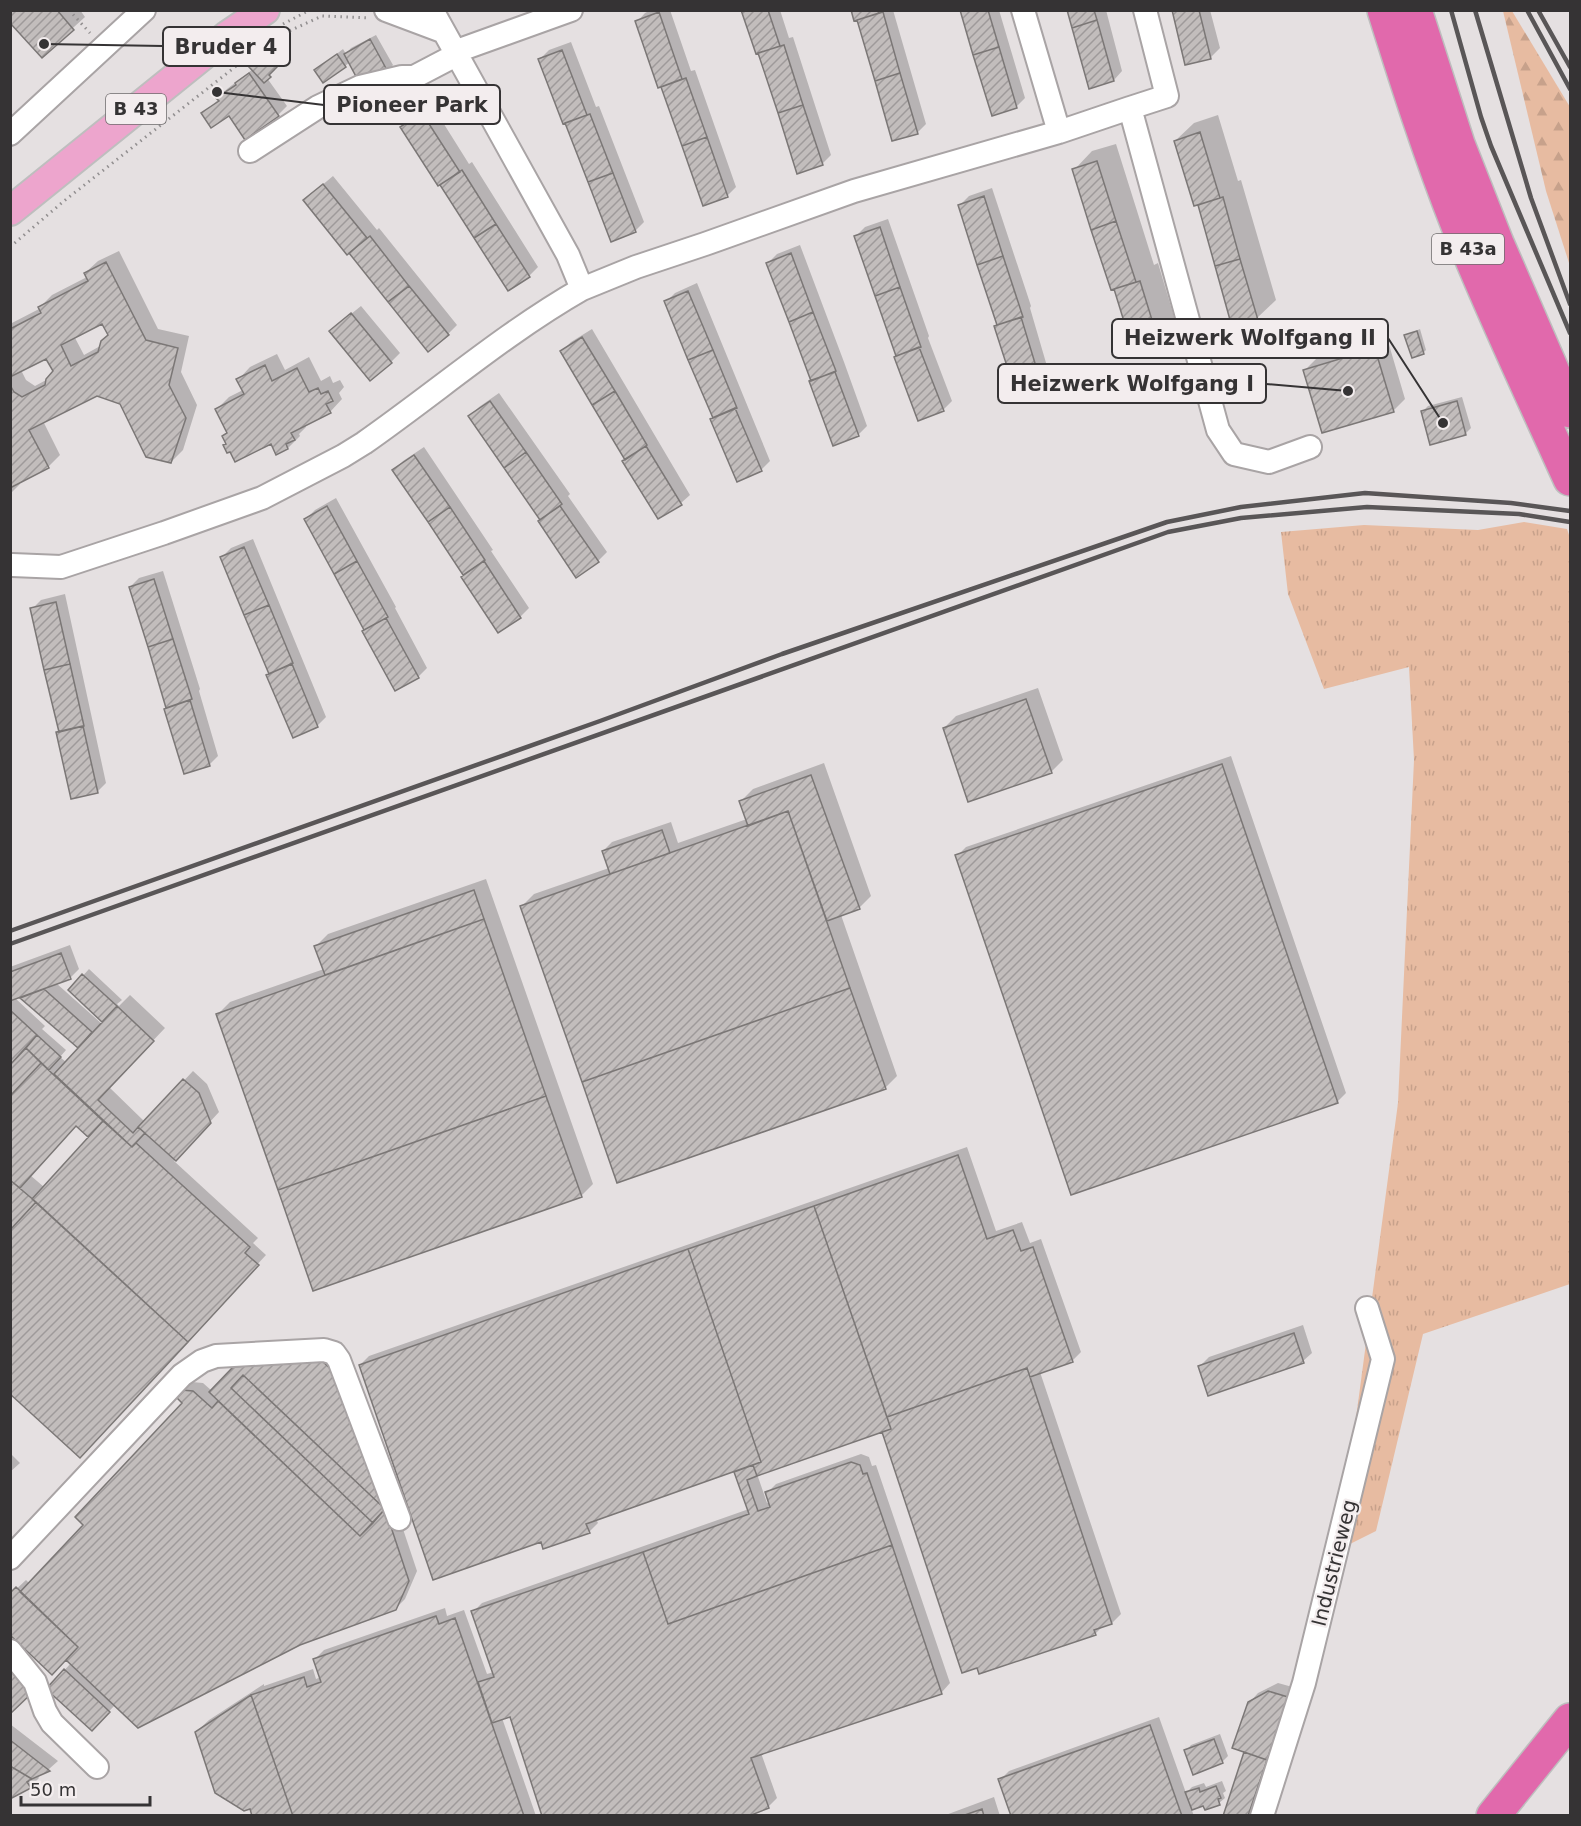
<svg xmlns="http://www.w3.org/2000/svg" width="1581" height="1826" viewBox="0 0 1581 1826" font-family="'DejaVu Sans',sans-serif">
<defs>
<pattern id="grass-tufts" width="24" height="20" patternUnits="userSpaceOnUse" patternTransform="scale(1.5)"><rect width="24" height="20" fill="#e7bba1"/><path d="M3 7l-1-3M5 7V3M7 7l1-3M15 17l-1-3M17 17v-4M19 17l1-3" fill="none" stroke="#c7a18b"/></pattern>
<pattern id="forest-firs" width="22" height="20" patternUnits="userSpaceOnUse" patternTransform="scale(1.5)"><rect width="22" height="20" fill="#e7bba1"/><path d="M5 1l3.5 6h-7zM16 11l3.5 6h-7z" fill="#c7a18b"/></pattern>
<pattern id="building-hatch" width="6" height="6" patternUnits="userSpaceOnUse" patternTransform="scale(1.5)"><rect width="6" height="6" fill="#c2bdbc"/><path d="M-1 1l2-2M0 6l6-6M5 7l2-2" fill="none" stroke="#9e9a9a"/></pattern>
</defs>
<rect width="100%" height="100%" fill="#e5e0e1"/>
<path fill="url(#grass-tufts)" d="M1524,522L1567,529L1570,538V1284L1423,1334L1376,1531L1348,1545L1360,1458L1356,1418L1398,1103L1414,760L1409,667L1324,689L1288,594L1281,532L1364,525L1478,530Z"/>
<path fill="url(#forest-firs)" d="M1503,11H1512L1570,107V266L1546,191Z"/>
<path fill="#0003" fill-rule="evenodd" d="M10,10H80L85,17L42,56Z
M651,10H670L691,71L695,70L736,187L727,196L704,204L662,85L637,22L645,13Z
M743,10H780L789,38L793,37L831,155L822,164L759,51Z
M853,10H893L926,124L917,133Z
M962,10H999L1025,98L1016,107Z
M1068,10H1106L1122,71L1114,80Z
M1173,10H1210L1220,48L1211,57L1186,63Z
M376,35L393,65L387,71L350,62L345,66L316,70L343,49L346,54L351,48Z
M571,42L596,107L599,106L644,222L635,231L540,59L549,50Z
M275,44L287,56L273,68L275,70L267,78L287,106L278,115L203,113L219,99L218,98L227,89L253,69L251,67Z
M432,105L469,164L472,162L538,267L529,276L508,289L440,183L402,127L411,118Z
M1218,115L1238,181L1241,180L1276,300L1257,318L1233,325L1199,203L1175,141L1194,123Z
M1116,144L1154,265L1158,263L1177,327L1159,345L1115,287L1074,170L1092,151Z
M333,176L377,230L379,228L457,325L448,334L349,251L314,192Z
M992,188L1031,306L1030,308L1049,373L1040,381L998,324L960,205L969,196Z
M888,219L929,336L928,338L952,401L943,410L896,357L898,355L856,236L865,227Z
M800,245L844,362L867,426L858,435L813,380L768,263L777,254Z
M119,251L158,329L189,336L181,372L197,405L183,450L171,462L121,403L97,394L43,421L60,455L48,467L19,482L20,484L10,494V324L41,308L40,307L52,295L87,277L85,273L98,261ZM103,322L110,335L102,345L84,355L74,336ZM47,357L55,371L48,379L35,386L26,380L21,370Z
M697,283L770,461L761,470L714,418L666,302L675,293Z
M361,306L400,353L391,362L340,323Z
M592,329L690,495L681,503L626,459L562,351L571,342Z
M1420,329L1426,350L1423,353L1406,335Z
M1385,331L1405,399L1393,411L1305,370L1317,358L1357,346L1366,337Z
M277,354L285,370L309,357L321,381L330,376L333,383L340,380L344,387L339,393L342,399L330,412L305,424L306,427L299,434L300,436L288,448L272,442L228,443V432L217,409L229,397L243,390L238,380L250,367Z
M499,393L570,494L568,496L607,552L598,561L542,519L470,416L479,407Z
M1462,397L1471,428L1465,434L1422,412L1428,406Z
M424,447L493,550L491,551L529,608L520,617L465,574L394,470L403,461Z
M336,498L396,607L395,608L427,668L418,677L306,519L315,510Z
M253,539L326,717L317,726L270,673L222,557L231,548Z
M163,571L200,689L199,691L218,756L209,765L166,709L168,707L130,587L139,578Z
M65,594L106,783L97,792L60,731L32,609L41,600Z
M1038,688L1063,760L1051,772L944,728L956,716Z
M1231,756L1346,1093L1337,1102L957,856L966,847Z
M824,763L871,896L859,908L841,915L897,1076L885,1088L522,906L534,894L609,868L603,851L612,842L671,822L678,843L747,819L741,801L753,789Z
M486,879L593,1184L581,1196L218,1014L230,1002L324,969L316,946L328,934Z
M70,945L79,969L70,978L56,983L102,1024L110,1016L70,990L89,969L122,1000L117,1004L119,1006L130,995L165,1028L109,1087L145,1122L193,1071L207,1084L219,1112L174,1161L258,1238L253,1243L266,1255L89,1447L10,1392V967ZM21,996L78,1046L82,1041L84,1043L66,1062L60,1057L66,1050L42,1029L45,1026L15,998ZM77,1125L95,1128L97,1130L44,1187L30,1175Z
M967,1147L996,1231L1022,1222L1030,1243L1041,1239L1081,1352L1072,1361L1040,1372L1121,1614L1112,1623L1104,1625L1095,1634L883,1430L757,1474L767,1503L770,1502L767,1493L776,1484L861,1454L869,1457L872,1466L876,1465L950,1683L942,1692L761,1753L777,1798L768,1807L511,1715L502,1718L536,1816H254L251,1807L196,1732L209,1720L264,1684V1686L313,1669L316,1679L321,1677L315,1659L324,1650L445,1608L447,1616L464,1610L487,1674L494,1672L473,1612L482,1603L749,1509L735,1470L596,1519L598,1523L589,1532L542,1540L360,1365L369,1356Z
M1303,1325L1312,1353L1303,1361L1200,1366L1209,1357Z
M334,1348L393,1499L417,1571L405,1599L395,1609L115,1705L92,1729L48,1688L71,1663L10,1595L26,1580L30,1584L86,1525L184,1403L178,1397L192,1382L203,1383L212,1391L246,1355Z
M10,1453L20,1463L10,1472Z
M1278,1683L1296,1688L1253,1816H1224L1246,1751L1249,1703L1258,1693Z
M1159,1717L1186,1793L1192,1787L1204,1783L1206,1787L1222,1781L1226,1791L1223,1793L1225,1798L1219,1803L1204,1804L1191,1808L1194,1816H1012L1000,1780L1009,1771Z
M10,1724L58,1761L49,1769L37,1775L39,1778L30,1787L10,1798Z
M1220,1734L1228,1756L1222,1762L1186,1751L1191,1745Z
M994,1797L1000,1816H943Z"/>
<path fill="url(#building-hatch)" stroke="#7b7776" stroke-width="1.5" fill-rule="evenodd" d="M10,10H57L74,30L42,58L10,23Z
M741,10H768L780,46L756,54Z
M851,10H878L879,13L854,21Z
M960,10H988L999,47L973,55Z
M1067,10H1094L1097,20L1072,28Z
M1172,10H1199L1211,59L1185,65Z
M659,12L682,79L658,88L635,21Z
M883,12L900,73L875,81L857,20Z
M1097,20L1114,81L1089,89L1072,28Z
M370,39L388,72L359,82L344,54Z
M784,45L803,105L778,113L758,53Z
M999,47L1017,108L992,116L973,55Z
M269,48L282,62L269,75L271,77L264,83L249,67Z
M562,50L587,115L563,124L538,59Z
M337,54L346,67L323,83L314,70Z
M249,73L279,116L245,140L229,116L211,128L201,113L219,101L216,98L236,85L235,83Z
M900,73L918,134L892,141L875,81Z
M686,78L707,137L682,146L661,87Z
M803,105L823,165L797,174L778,113Z
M422,113L460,172L438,186L400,127Z
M590,114L613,173L588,182L565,123Z
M1200,132L1220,198L1194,206L1174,141Z
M707,137L728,197L703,206L682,146Z
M1097,161L1116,221L1091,230L1072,169Z
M462,170L496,224L474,238L440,185Z
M613,173L636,232L611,242L588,182Z
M323,184L367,238L347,255L303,200Z
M984,196L1003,256L977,265L958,205Z
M1223,197L1240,259L1215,266L1198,205Z
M1116,221L1136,282L1111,290L1091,230Z
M496,224L530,277L508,291L474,238Z
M880,227L900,287L875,296L854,236Z
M370,236L409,286L388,302L349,253Z
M791,253L813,312L789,322L766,263Z
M1003,256L1023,317L997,325L977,265Z
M1240,259L1258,320L1232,327L1215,266Z
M106,262L146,340L178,348L169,385L186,418L171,463L146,457L120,404L97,396L29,430L49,468L10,488V385L14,392L22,397L45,385L46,379L53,371L46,359L10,377V329L41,313L38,307L88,281L84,273ZM102,324L108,335L101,341L98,352L71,366L61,345Z
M1140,281L1160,346L1134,354L1114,289Z
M409,286L449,335L428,352L388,302Z
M900,287L921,347L896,356L875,296Z
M688,291L713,350L688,360L664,301Z
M813,312L836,371L811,381L789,322Z
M351,313L392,363L370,381L329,331Z
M1021,317L1041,383L1015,391L994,326Z
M1417,331L1424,354L1412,358L1404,335Z
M582,337L615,391L592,405L560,351Z
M1373,342L1394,412L1322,433L1303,370L1353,355L1352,349Z
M919,347L944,411L918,421L894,357Z
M713,350L737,408L713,418L688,360Z
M265,365L272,381L297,368L309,392L318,388L321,394L328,391L333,401L326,404L331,413L291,433L295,440L286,444L288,449L276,455L271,444L235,462L230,452L227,453L223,445L226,444L222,436L227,433L215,409L244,394L236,379Z
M835,372L859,436L833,446L809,381Z
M615,391L647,445L625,460L592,405Z
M490,401L526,452L504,468L468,416Z
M1457,401L1466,435L1430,445L1421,411Z
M735,408L762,471L737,482L710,419Z
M646,446L682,505L658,519L622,461Z
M526,452L562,504L540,520L504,468Z
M414,455L450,507L428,522L392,470Z
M327,506L357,561L334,574L304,519Z
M560,506L599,562L576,578L538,521Z
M450,507L485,560L463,575L428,522Z
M244,547L269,605L244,615L220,557Z
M357,561L388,617L364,630L334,574Z
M484,561L521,618L498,633L461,577Z
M154,579L173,639L148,647L129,587Z
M56,602L70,664L44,670L30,608Z
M269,605L293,663L269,674L244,615Z
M386,618L419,678L395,691L362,631Z
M173,639L192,699L166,708L148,647Z
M70,664L84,726L59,732L44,670Z
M292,664L318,727L293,738L266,675Z
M1026,699L1052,773L968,802L943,728Z
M190,700L210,766L184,774L164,709Z
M83,726L98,793L71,799L56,732Z
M1222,764L1338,1103L1071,1195L955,855Z
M811,775L860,909L827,921L788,811L748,826L739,801Z
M788,811L850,988L582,1082L520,906Z
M662,830L670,853L610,874L602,851Z
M474,890L484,919L325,975L314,946Z
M484,919L546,1096L278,1190L216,1014Z
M61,953L71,979L10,1001V972Z
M82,974L117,1006L102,1022L68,990Z
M850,988L886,1089L617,1183L582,1082Z
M44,989L92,1032L78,1048L20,998Z
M117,1006L154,1041L98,1100L133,1133L138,1127L145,1133L132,1147L54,1074Z
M10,1010L37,1035L10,1065Z
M37,1035L61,1057L49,1070L26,1048Z
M26,1048L41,1063L10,1096V1065Z
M41,1063L103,1121L88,1137L76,1126L20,1188L10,1180V1096Z
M183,1079L199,1093L211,1123L176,1161L138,1127Z
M546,1096L582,1197L313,1291L278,1190Z
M103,1121L132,1147L136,1143L250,1247L245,1253L259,1265L188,1342L32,1199Z
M958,1155L987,1239L1013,1230L1021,1251L1033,1247L1073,1362L1030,1377L1027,1368L887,1417L814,1206Z
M10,1180L36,1202L10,1230Z
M36,1202L188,1342L80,1458L10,1394V1230Z
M814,1206L891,1429L757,1476L753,1465L761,1462L688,1249Z
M688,1249L761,1462L586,1524L590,1533L543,1549L541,1542L433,1580L359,1365Z
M1294,1333L1304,1363L1208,1396L1198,1366Z
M321,1360L336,1374L385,1509L243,1375L231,1388L373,1523L360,1536L209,1392L233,1367Z
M1027,1368L1112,1624L1094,1630L1096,1635L979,1674L977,1668L962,1673L882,1432L891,1429L887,1417Z
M243,1375L385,1509L373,1523L231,1388Z
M181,1390L193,1391L212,1408L218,1401L360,1536L385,1509L409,1581L396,1610L300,1645L138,1728L66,1660L78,1647L20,1592L83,1525L75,1517L182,1403L176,1397Z
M851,1462L860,1465L863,1474L867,1473L892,1545L668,1624L643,1552L749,1514L734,1472L753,1465L757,1476L747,1480L758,1511L770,1507L765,1492Z
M892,1545L942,1694L751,1758L769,1808L749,1816H542L510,1717L492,1723L478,1682L494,1677L471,1611L643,1552L668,1624Z
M16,1587L78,1647L52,1675L10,1635V1593Z
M436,1616L439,1624L455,1618L524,1816H293L251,1695L304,1677L307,1687L321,1682L313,1659Z
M10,1667L33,1692L10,1714Z
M64,1669L110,1712L92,1731L46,1689Z
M1268,1691L1288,1697L1267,1760L1232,1748L1248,1702Z
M251,1695L293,1816H252L250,1809L244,1811L215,1793L195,1732Z
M1150,1725L1182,1816H1011L998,1779Z
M1214,1739L1223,1763L1193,1775L1184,1750Z
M10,1740L50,1771L32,1779L10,1766Z
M1244,1752L1267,1760L1248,1816H1223Z
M10,1766L32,1779L27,1782L31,1788L10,1799Z
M1216,1786L1221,1798L1218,1799L1220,1805L1205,1810L1203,1806L1192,1810L1185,1792L1199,1788L1200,1792Z
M982,1809L984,1816H962Z"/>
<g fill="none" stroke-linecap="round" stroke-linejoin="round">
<defs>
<path id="minor" d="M386,10L442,31
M1023,10L1059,132L1130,108L1218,430L1234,454L1269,462L1310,447
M454,52L571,10
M1130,108L1167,96L1145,10
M10,134L144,10
M250,151L318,107L360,87L402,77H414L456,55
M582,289L636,267L705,244L854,191L1059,132
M12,565L61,567L164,533L262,498L343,456L364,443C437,392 505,333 582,289L568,255L432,10
M10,1558L182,1375L202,1361L216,1356L324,1350L334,1353L339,1360L399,1519
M10,1651L35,1682L45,1711L52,1723L97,1767
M1262,1816L1304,1683L1383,1359L1367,1308"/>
<path id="major" d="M10,211L228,35L265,10"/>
<path id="highway" d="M1384,10C1407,83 1430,155 1458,226C1492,311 1532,395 1570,479
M1415,10L1458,144L1497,243L1570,411
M1493,1816L1570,1720"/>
</defs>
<use href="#minor" stroke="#a9a4a5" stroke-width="26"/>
<use href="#major" stroke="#bebebe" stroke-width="32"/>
<use href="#highway" stroke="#bebebe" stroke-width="36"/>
<path stroke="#928f90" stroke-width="3" stroke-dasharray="1.5 4.5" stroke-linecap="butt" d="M69,10L90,33
M283,24L310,10
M10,247L64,201L249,56L276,37L322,16L369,18"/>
<use href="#minor" stroke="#fff" stroke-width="22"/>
<use href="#major" stroke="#eda5cd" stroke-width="28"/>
<use href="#highway" stroke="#e169ac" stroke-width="33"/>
<path stroke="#595657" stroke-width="4.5" d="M1451,10L1481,117L1491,146L1570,333
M1475,10L1531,198L1570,304
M1527,10L1570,89
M1538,10L1570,67
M10,931L600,721L782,654L1167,522L1241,507L1365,493L1511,503L1570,511
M10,944L1168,532L1241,518L1367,507L1519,514L1570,522"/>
</g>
<g text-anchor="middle" stroke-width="4.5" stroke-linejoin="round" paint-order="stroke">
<g fill="#f3edee" stroke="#6e6b6c" stroke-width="1.5">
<rect x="106" y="94" width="60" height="30" rx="4.5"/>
<rect x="1432" y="234" width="72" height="30" rx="4.5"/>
</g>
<g font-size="18" font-weight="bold" fill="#353334">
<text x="136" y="115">B 43</text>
<text x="1468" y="255">B 43a</text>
</g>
<g font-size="20" fill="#353334" stroke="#f3edee">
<text transform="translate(1334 1563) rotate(-76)" y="7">Industrieweg</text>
</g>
</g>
<path fill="none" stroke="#353334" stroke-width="2" d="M44 44L163 46M217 92L324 105M1443 423L1388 338M1348 391L1266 384"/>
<g fill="#353334" stroke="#f3edee" stroke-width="2">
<circle cx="44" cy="44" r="6"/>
<circle cx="217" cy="92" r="6"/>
<circle cx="1443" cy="423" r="6"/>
<circle cx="1348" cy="391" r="6"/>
</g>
<g fill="#f3edee" stroke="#353334" stroke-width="2">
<rect x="163" y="27" width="127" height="39" rx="6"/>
<rect x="324" y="85" width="176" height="39" rx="6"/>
<rect x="1112" y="319" width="276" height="39" rx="6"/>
<rect x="998" y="364" width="268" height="39" rx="6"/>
</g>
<g font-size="21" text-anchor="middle" font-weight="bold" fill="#353334">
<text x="226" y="54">Bruder 4</text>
<text x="412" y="112">Pioneer Park</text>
<text x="1250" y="345">Heizwerk Wolfgang II</text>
<text x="1132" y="391">Heizwerk Wolfgang I</text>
</g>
<rect width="1581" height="1826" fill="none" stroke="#353334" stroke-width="24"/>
<path d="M21 1796v9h129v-9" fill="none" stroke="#353334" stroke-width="3"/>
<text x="30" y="1796" font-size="18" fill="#353334" stroke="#f3edee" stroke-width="4.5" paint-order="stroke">50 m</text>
</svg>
